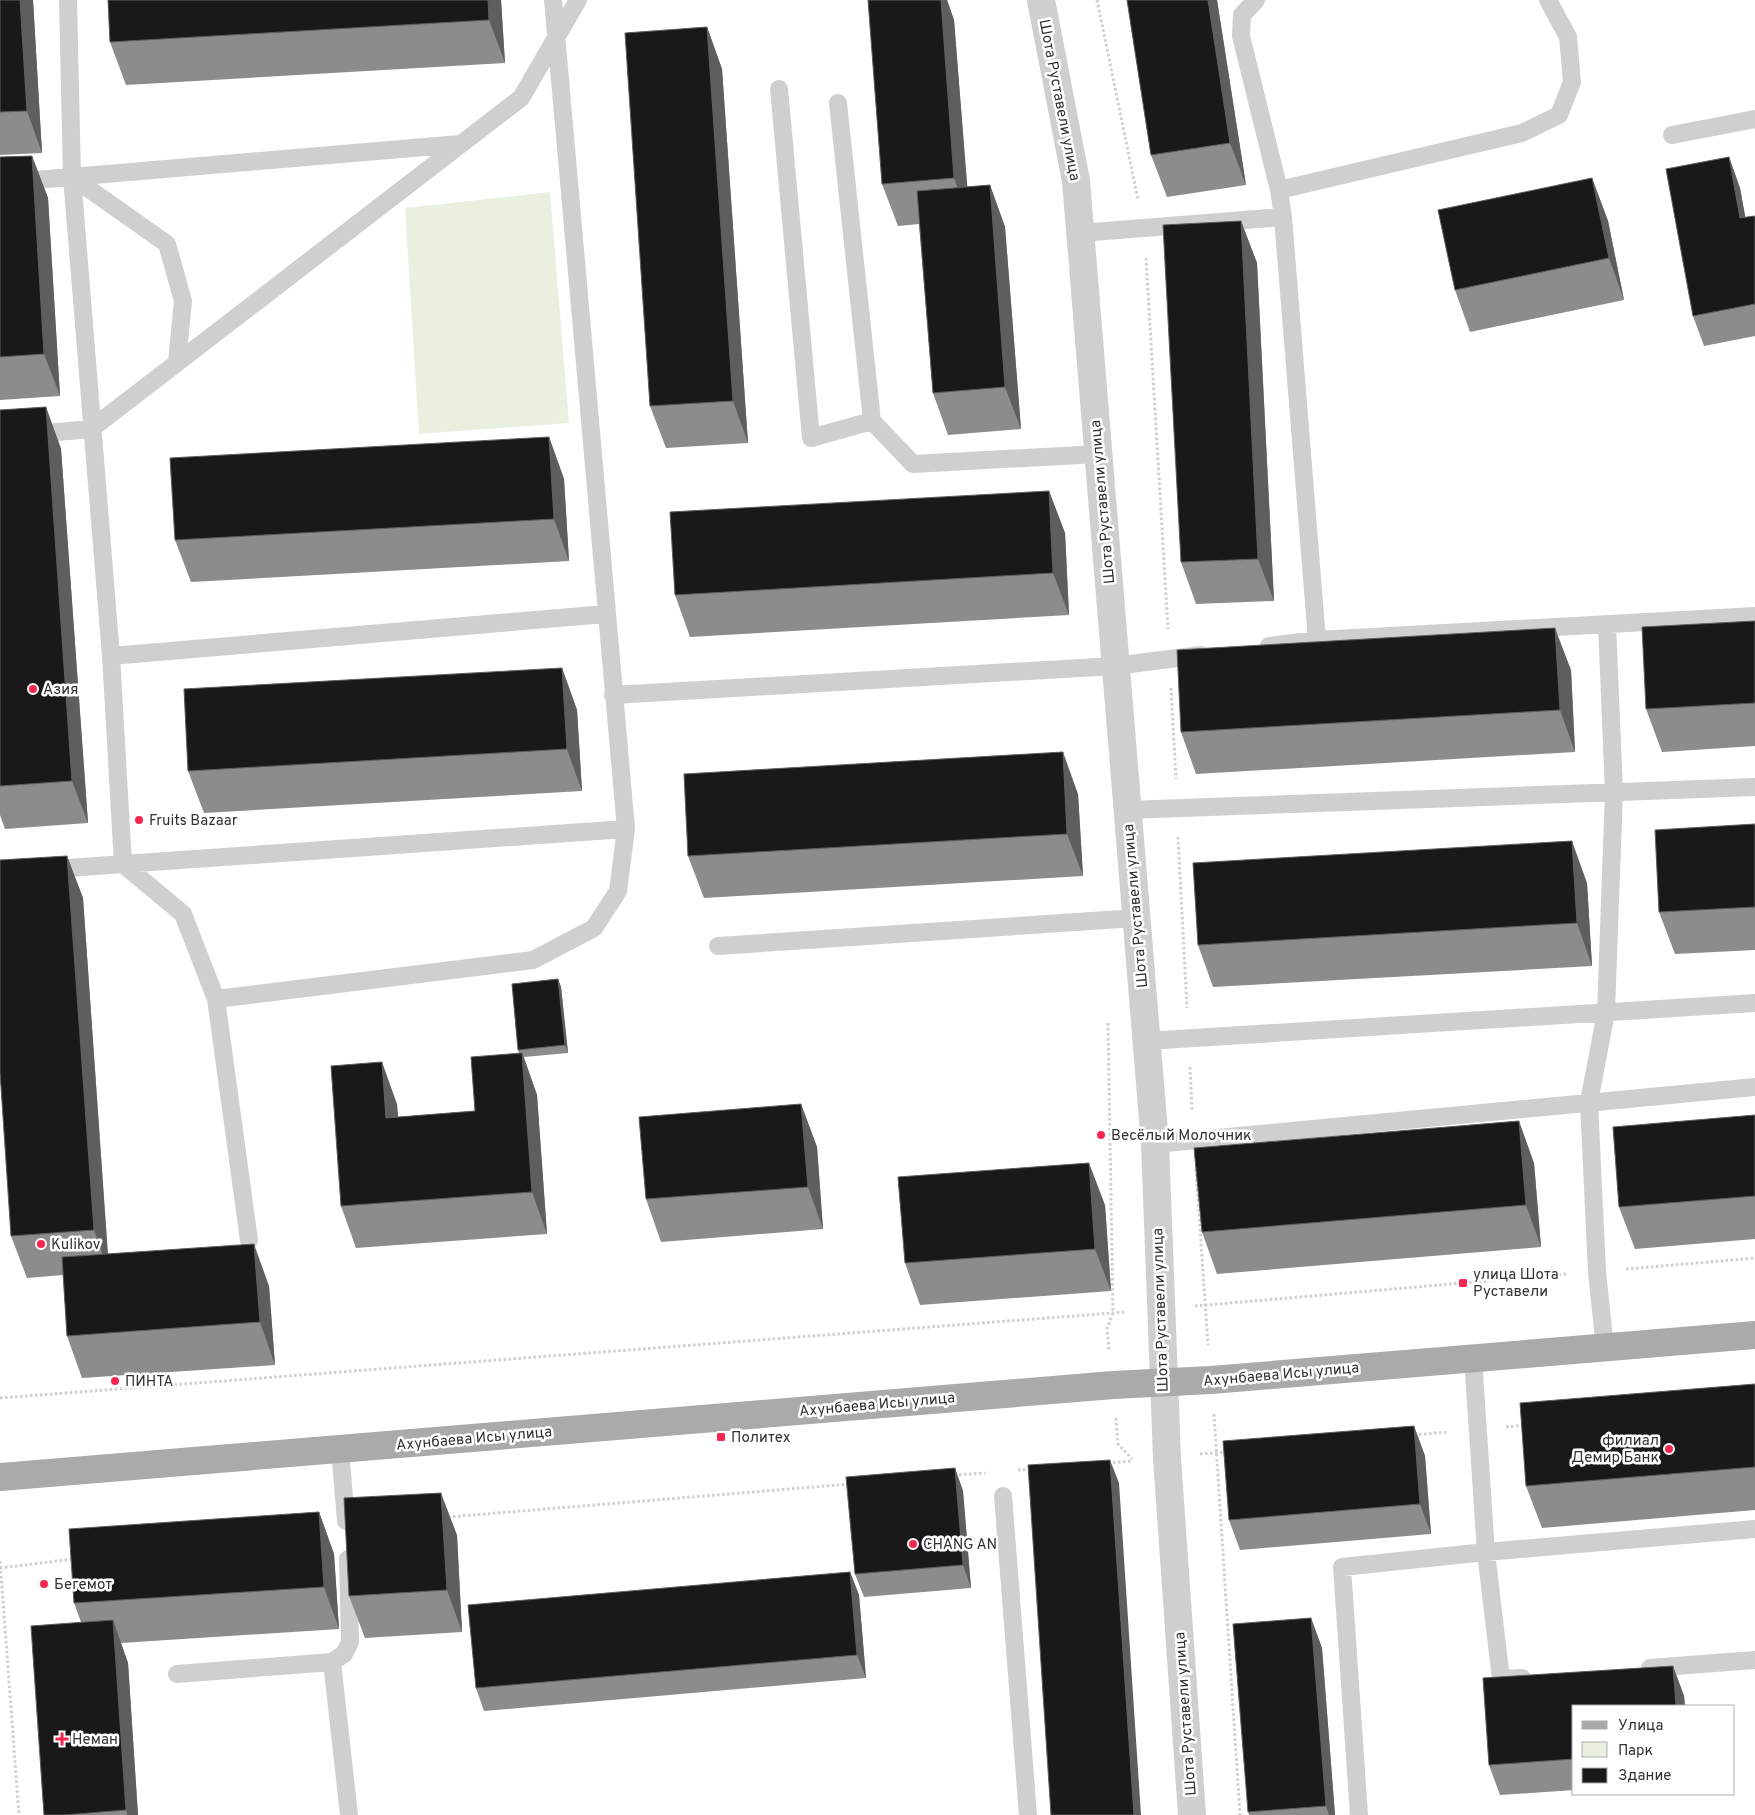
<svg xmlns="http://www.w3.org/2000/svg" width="1755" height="1815" viewBox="0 0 1755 1815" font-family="Overpass,sans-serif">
<rect width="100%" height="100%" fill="#fff"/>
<path fill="#eaf0e0" d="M550,192L569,423L419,434L405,208Z"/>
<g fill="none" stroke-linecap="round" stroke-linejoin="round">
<path stroke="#cfcfcf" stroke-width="3" stroke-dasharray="2.5 2.5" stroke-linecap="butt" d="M1097,0L1138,200
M1146,258L1168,629
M1171,688L1176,779
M1178,837L1187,1008
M1108,1023L1113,1313L1107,1329L1109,1350
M1190,1067L1192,1111
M1196,1169L1208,1345
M1626,1269L1755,1258
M1195,1306L1567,1274
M0,1398L1126,1312
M1214,1414L1240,1815
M1116,1418L1118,1444L1132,1459
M1506,1427L1525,1425
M1414,1435L1448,1432
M1200,1454L1226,1452
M1108,1463L1132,1461
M1018,1470L1032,1469
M954,1475L985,1473
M448,1517L850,1484
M0,1561L19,1815
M0,1568L74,1559"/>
<path stroke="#cfcfcf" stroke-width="18" d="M68,0L72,177L111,656L123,864L626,829
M779,89L811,438L872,421
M838,103L872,421L913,464L1098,454
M1672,135L1755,119
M72,177L167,244L183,301L177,362
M0,183L460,144
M1279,190L1522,133L1559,115L1572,82L1568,37L1548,0
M1080,233L1283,217L1279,190L1241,36L1242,15L1256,0
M0,437L91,429L521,98L578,0
M1317,640L1755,616
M1269,646L1317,640L1283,217
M111,656L606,614
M613,695L1115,666L1201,655
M1127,810L1755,787
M0,873L123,864L183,914L216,999L249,1240
M718,946L1136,918
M216,999L533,960L594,928L618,891L626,829L553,0
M1146,1041L1755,1003
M1155,1144L1755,1087
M1605,1348L1597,1272L1589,1102L1606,1012L1614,792L1607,624
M340,1449L346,1521
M1003,1496L1028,1815
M332,1662L349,1815
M1650,1668L1755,1660
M177,1674L332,1662L344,1654L350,1642L348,1559
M1522,1678L1501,1679L1486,1552L1755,1529
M1359,1815L1342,1567L1486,1552L1473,1358"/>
<path stroke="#cfcfcf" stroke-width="28" d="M1041,0L1076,181L1155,1144L1167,1458L1192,1815"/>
<path stroke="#aaa" stroke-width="28" d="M0,1477L1113,1385L1211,1380L1755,1335"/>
</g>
<path fill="#8c8c8c" d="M0,0H33L42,153L0,155Z
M108,0H501L505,63L126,85L110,42Z
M941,0H947L954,20L967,187L990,185L1005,227L1021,429L948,435L933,393L919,224L898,226L882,184Z
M1127,0H1217L1246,185L1167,197L1151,155Z
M707,27L722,69L748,443L666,448L650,406Z
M32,156L48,198L60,396L0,400V157Z
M1729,157L1740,188L1745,217L1755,216V336L1704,346L1693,316Z
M1592,178L1608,221L1624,300L1470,332L1455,290Z
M1241,221L1257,263L1274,601L1196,604L1181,562Z
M46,407L61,449L88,823L5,829L0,815V410Z
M549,437L564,479L569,561L191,582L175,540Z
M1049,491L1065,533L1069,615L690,637L675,595Z
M1755,621V746L1662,752L1646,709Z
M562,668L577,710L582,791L204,813L188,771Z
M1571,670L1575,752L1196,774L1181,732Z
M1078,794L1083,876L704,898L688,856Z
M1755,824V950L1675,954L1659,912Z
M67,856L83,898L108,1254L269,1286L275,1365L82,1378L67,1336L63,1275L27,1278L11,1236Z
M1587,883L1592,966L1213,987L1198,945Z
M558,979L561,987L568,1053L524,1057L537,1095L547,1234L356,1248L341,1206L397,1104L398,1117L475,1111L519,1053L518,1050Z
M801,1104L817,1147L823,1229L661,1242L646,1199Z
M1755,1115V1239L1635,1249L1619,1207Z
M1534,1163L1541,1247L1217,1274L1202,1232Z
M1105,1205L1111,1291L920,1305L905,1263Z
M1755,1384V1510L1542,1528L1526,1486Z
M1414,1426L1425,1456L1431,1534L1240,1550L1229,1520Z
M955,1468L963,1491L971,1588L864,1597L855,1574Z
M319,1512L334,1554L339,1629L121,1643L128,1663L138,1815H44L81,1622L74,1603Z
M457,1535L462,1632L365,1638L349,1596Z
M850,1572L859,1595L866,1678L484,1711L476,1688Z
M1311,1618L1322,1648L1335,1815H1249L1248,1812Z
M1673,1666L1684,1696L1685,1706H1574V1790L1500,1795L1489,1765L1483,1678Z"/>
<path fill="#5e5e5e" d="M20,0H33L42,153L27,111Z
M488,0H501L505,63L489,20Z
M941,0H947L954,20L970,220L954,178Z
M1208,0H1217L1246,185L1230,143Z
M707,27L722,69L748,443L733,401Z
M32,156L48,198L60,396L44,354Z
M1729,157L1740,188L1751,248L1740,218Z
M1592,178L1608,221L1624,300L1609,258Z
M990,185L1005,227L1021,429L1005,387Z
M1241,221L1257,263L1274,601L1258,559Z
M46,407L61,449L88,823L72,781Z
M549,437L564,479L569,561L554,519Z
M1049,491L1065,533L1069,615L1053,573Z
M1555,628L1571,670L1575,752L1560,710Z
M562,668L577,710L582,791L567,749Z
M1063,752L1078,794L1083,876L1067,834Z
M1572,841L1587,883L1592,966L1577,923Z
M67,856L83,898L109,1272L94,1230Z
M558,979L561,987L568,1053L565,1045Z
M522,1053L537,1095L547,1234L532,1192Z
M382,1062L397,1104L401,1160L386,1118Z
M801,1104L817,1147L823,1229L808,1187Z
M1519,1121L1534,1163L1541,1247L1526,1205Z
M1089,1163L1105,1205L1111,1291L1095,1249Z
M254,1244L269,1286L275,1365L260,1322Z
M1414,1426L1425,1456L1431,1534L1420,1504Z
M1110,1460L1119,1483L1141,1815H1134Z
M955,1468L963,1491L971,1588L963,1565Z
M441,1493L457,1535L462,1632L447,1590Z
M319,1512L334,1554L339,1629L324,1587Z
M850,1572L859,1595L866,1678L857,1655Z
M1311,1618L1322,1648L1335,1815H1329L1326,1806Z
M113,1620L128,1663L138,1815H127L126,1810Z
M1673,1666L1684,1696L1685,1706H1676Z"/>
<path fill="#191919" stroke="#5e5e5e" d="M0,0H20L27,111L0,112Z
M108,0H488L489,20L110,42Z
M868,0H941L954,178L882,184Z
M1127,0H1208L1230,143L1151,155Z
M707,27L733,401L650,406L625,33Z
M32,156L44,354L0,357V157Z
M1729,157L1740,218L1755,216V304L1693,316L1666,169Z
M1592,178L1609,258L1455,290L1438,210Z
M990,185L1005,387L933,393L917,191Z
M1241,221L1258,559L1181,562L1163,225Z
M46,407L72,781L0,786V410Z
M549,437L554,519L175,540L170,458Z
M1049,491L1053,573L675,595L670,512Z
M1755,621V703L1646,709L1642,627Z
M1555,628L1560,710L1181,732L1177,650Z
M562,668L567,749L188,771L184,689Z
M1063,752L1067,834L688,856L684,774Z
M1755,824V907L1659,912L1655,830Z
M1572,841L1577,923L1198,945L1193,863Z
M67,856L94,1230L11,1236L0,1072V860Z
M558,979L565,1045L518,1050L512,984Z
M522,1053L532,1192L341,1206L331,1066L382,1062L386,1118L475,1111L471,1057Z
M801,1104L808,1187L646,1199L639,1117Z
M1755,1115V1196L1619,1207L1613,1127Z
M1519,1121L1526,1205L1202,1232L1194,1148Z
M1089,1163L1095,1249L905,1263L898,1177Z
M254,1244L260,1322L67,1336L62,1257Z
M1755,1384V1467L1526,1486L1520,1403Z
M1414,1426L1420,1504L1229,1520L1223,1441Z
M1110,1460L1134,1815H1051L1028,1465Z
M955,1468L963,1565L855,1574L846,1477Z
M441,1493L447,1590L349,1596L344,1498Z
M319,1512L324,1587L74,1603L69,1529Z
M850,1572L857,1655L476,1688L468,1605Z
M1311,1618L1326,1806L1248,1812L1233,1624Z
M113,1620L126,1810L64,1815H44L31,1626Z
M1673,1666L1676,1706H1574V1759L1489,1765L1483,1678Z"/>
<g fill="#f72651" stroke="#fff" stroke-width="2">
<circle cx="33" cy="689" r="5"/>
<circle cx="139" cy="820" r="5"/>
<circle cx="1101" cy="1135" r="5"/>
<circle cx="41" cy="1244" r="5"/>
<rect x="1458" y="1278" width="10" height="10" rx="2.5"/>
<circle cx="115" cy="1381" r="5"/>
<rect x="716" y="1432" width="10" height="10" rx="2.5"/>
<circle cx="1669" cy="1449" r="5"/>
<circle cx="913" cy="1544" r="5"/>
<circle cx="44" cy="1584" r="5"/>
<path d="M59.5 1731.5h5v5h5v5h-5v5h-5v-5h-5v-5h5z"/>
</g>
<g text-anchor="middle" stroke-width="5" stroke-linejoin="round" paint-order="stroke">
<g font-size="15" fill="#323232" stroke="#fff">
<text transform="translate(1060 100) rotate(79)" y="5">Шота Руставели улица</text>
<text transform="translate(1102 502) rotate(-95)" y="5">Шота Руставели улица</text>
<text transform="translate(1135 906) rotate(-95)" y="5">Шота Руставели улица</text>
<text transform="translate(1160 1310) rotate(-92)" y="5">Шота Руставели улица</text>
<text transform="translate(1281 1374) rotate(-5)" y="5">Ахунбаева Исы улица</text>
<text transform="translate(877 1404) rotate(-5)" y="5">Ахунбаева Исы улица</text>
<text transform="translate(474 1438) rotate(-5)" y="5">Ахунбаева Исы улица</text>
<text transform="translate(1185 1714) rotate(-94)" y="5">Шота Руставели улица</text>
</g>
<g font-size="15" fill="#323232" stroke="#fff" text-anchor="start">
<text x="43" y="694">Азия</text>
<text x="149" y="825">Fruits Bazaar</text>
<text x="1111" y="1140">Весёлый Молочник</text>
<text x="51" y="1249">Kulikov</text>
<text x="1473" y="1279">улица Шота<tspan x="1473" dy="17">Руставели</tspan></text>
<text x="125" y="1386">ПИНТА</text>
<text x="731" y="1442">Политех</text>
<text x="1659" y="1445" text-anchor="end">филиал<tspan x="1659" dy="17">Демир Банк</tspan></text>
<text x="923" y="1549">CHANG AN</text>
<text x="54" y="1589">Бегемот</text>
<text x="72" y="1744">Неман</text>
</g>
</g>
<rect x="1572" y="1705" width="162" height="90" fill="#ffffff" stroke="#adadad"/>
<rect x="1582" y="1721" width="25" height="8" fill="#aaaaaa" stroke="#adadad"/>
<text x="1618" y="1730" font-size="15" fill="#323232">Улица</text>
<rect x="1582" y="1742" width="25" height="15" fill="#eaf0e0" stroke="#adadad"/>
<text x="1618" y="1755" font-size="15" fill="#323232">Парк</text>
<rect x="1582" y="1768" width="25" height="15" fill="#191919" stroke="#adadad"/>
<text x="1618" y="1780" font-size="15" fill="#323232">Здание</text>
</svg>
